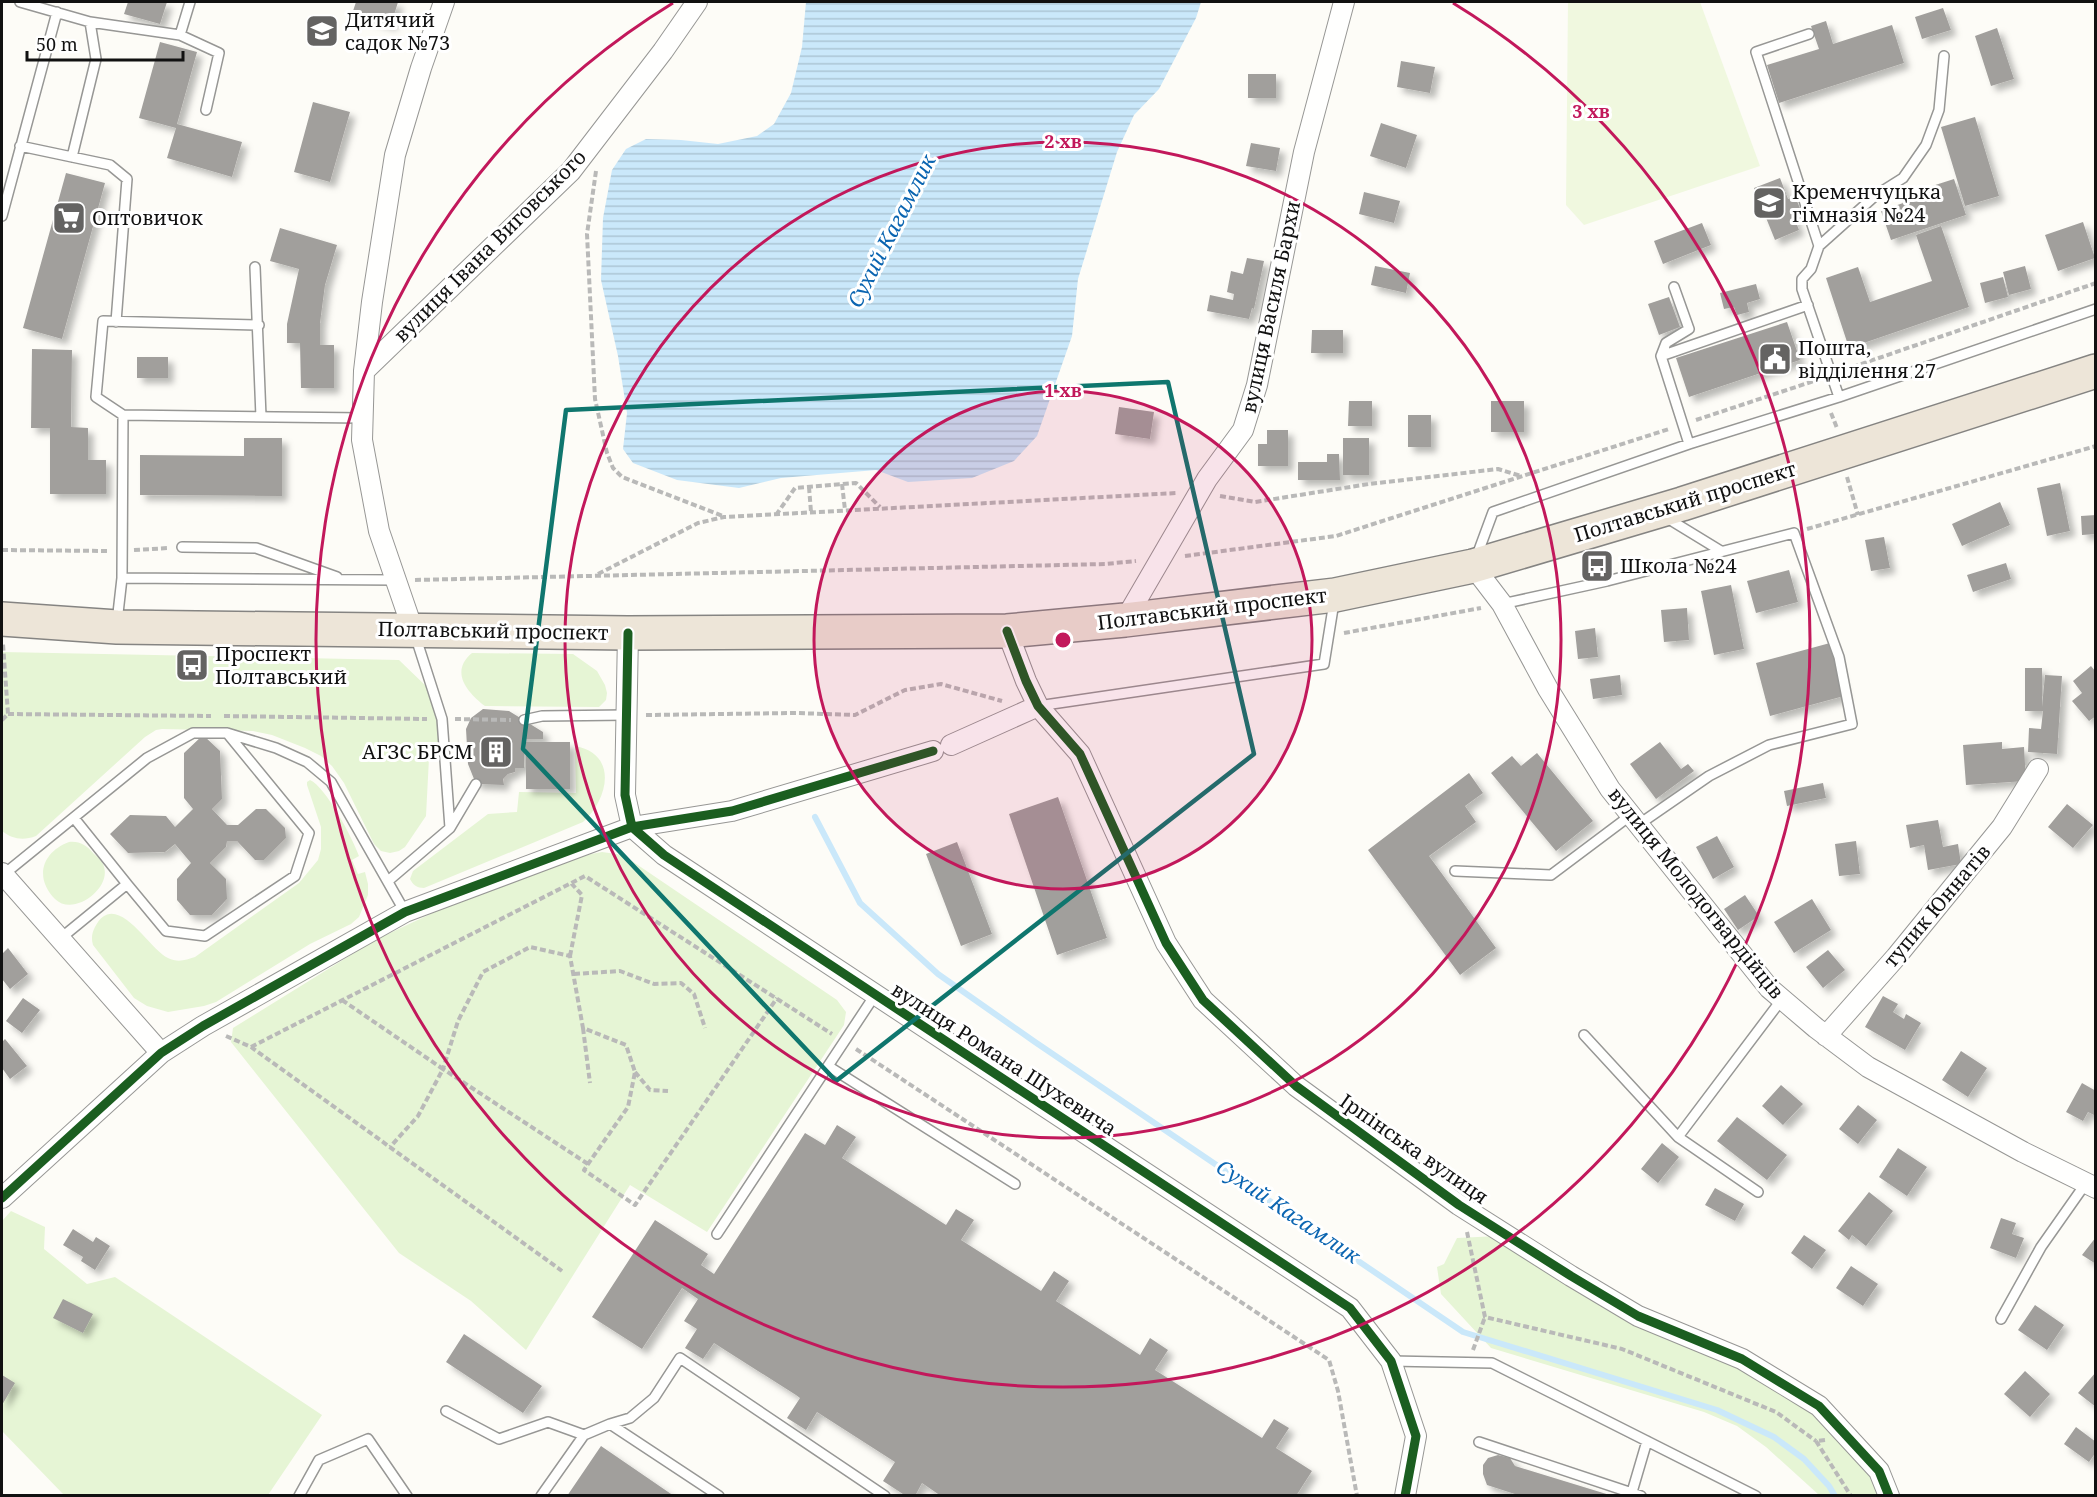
<svg xmlns="http://www.w3.org/2000/svg" width="2097" height="1497" viewBox="0 0 2097 1497" font-family="'Noto Serif',serif">
<defs>
<pattern id="water-rules" width="6" height="5" patternUnits="userSpaceOnUse" patternTransform="scale(1.5)"><rect width="6" height="5" fill="#cae8fa"/><path d="M0 2.5h6" fill="none" stroke="#acc6d5"/></pattern>
<filter id="shadow"><feDropShadow dx="5.5" dy="5.5" stdDeviation="3" flood-color="#0004"/></filter>
</defs>
<rect width="100%" height="100%" fill="#fdfcf7"/>
<path fill="#e6f5d5" d="M2,652L399,660L428,688L439,711L441,732L438,743L429,758L426,816L405,847L399,851L390,853L381,851L374,844L344,783L332,766L321,756L305,748L272,735L253,731L162,729L156,730L145,737L36,836C23,841 12,839 2,831Z
M472,653L573,654L597,671L605,685L607,693L606,700L599,707L485,706C468,693 449,672 472,653Z
M575,746C619,754 608,800 583,822L424,888C417,888 413,885 410,879L413,871L488,814L517,812L519,792L576,793Z
M310,780C326,787 353,839 359,856L352,860L358,874L365,872L368,884V895L359,917L351,924L310,944L216,1002L204,1006L168,1012L147,1006L134,998L93,945C91,938 92,933 95,927C116,887 149,950 168,958C178,963 186,960 195,957L299,883L318,860L321,849V827L307,785V782Z
M69,842C80,841 86,845 93,853C97,857 103,861 104,867C111,889 73,917 55,899C34,878 42,852 69,842Z
M602,852L623,855L837,1000L846,1012L844,1025L707,1232L630,1185L526,1350L471,1301L399,1253L231,1042L233,1028L375,940L471,895L576,857Z
M11,1211L45,1227L44,1249L87,1284L115,1277L322,1415L268,1495H64L2,1431V1221Z
M1498,1236L1715,1355L1810,1411L1849,1448L1873,1478L1880,1495H1819L1766,1447L1737,1426L1704,1412L1491,1348L1441,1294L1437,1267L1444,1264L1457,1238Z"/>
<path fill="#f0f8df" d="M1568,2H1700L1760,166L1584,225L1566,205Z"/>
<path fill="url(#water-rules)" d="M806,2H1201L1196,18L1159,89L1134,115L1117,152L1078,279L1072,336L1037,436L1014,461L972,478L908,482L876,470L781,478L739,488L677,480L633,463L623,449L627,413L618,356L601,280L603,218L612,170L626,149L646,139L681,140L718,144L757,136L774,124L791,93L802,47Z"/>
<g fill="none" stroke-linecap="round" stroke-linejoin="round">
<path stroke="#cae8fa" stroke-width="6" d="M815,817L860,903L938,974L1035,1042L1463,1332L1717,1410L1774,1437L1804,1459L1829,1486L1835,1496"/>
</g>
<path fill="#a19f9c" filter="url(#shadow)" d="M128,2H167L160,24L124,14Z
M356,2H398L391,25L352,14Z
M1943,8L1951,30L1922,39L1915,17Z
M1826,21L1833,44L1892,25L1904,63L1779,103L1767,65L1819,49L1811,26Z
M1997,28L2014,79L1991,86L1975,36Z
M160,42L197,52L177,124L242,142L232,177L167,158L176,128L139,118Z
M1401,61L1435,67L1430,93L1397,87Z
M1248,74H1276V98H1248Z
M313,102L350,112L330,182L294,172Z
M1975,117L1999,196L1965,206L1941,127Z
M1381,123L1417,135L1406,168L1370,156Z
M1251,143L1280,148L1276,171L1246,166Z
M66,173L105,183L62,339L23,328Z
M1780,178L1788,199L1795,196L1801,211L1793,215L1799,230L1775,240L1754,188Z
M1954,179L1966,215L1891,240L1881,211L1903,203L1901,196Z
M1364,192L1400,201L1394,223L1359,214Z
M2083,222L2095,258L2058,271L2045,235Z
M1702,223L1711,245L1663,264L1654,241Z
M1941,226L1969,307L1849,348L1826,278L1858,267L1870,302L1932,281L1916,235Z
M280,228L337,245L325,285L320,323V345H334V388H301L300,343H287V324L299,269L270,261Z
M1247,258L1264,261L1254,309L1252,308L1249,319L1207,311L1210,295L1233,300L1234,294L1227,292L1231,271L1243,274Z
M1375,266L1410,273L1406,293L1371,285Z
M2025,266L2031,289L2009,295L2003,272Z
M2003,277L2008,297L1985,303L1980,283Z
M1756,284L1760,299L1747,303L1749,312L1737,315L1734,307L1724,309L1720,293Z
M1669,297L1680,327L1659,335L1648,304Z
M1787,322L1800,360L1689,397L1676,358Z
M1312,330H1343V353H1311Z
M32,349L72,350L71,427L88,428V460H106V494H50V428H31Z
M137,357H168V378H137Z
M1349,401H1372V426H1348Z
M1491,401H1524V432H1491Z
M1119,407L1154,412L1150,439L1115,434Z
M1408,415H1431V447H1408Z
M1267,430H1288V466H1258V444H1267Z
M244,438H282V496L140,495V455L244,456Z
M1343,438H1369V475H1343Z
M1327,454H1339L1340,480H1298V462H1327Z
M2060,483L2070,531L2047,536L2037,488Z
M2000,502L2010,525L1962,546L1952,524Z
M2096,515V534L2082,535L2081,516Z
M1884,537L1890,568L1871,571L1865,540Z
M2006,563L2011,579L1973,592L1967,575Z
M1789,570L1798,602L1756,613L1747,581Z
M1731,585L1744,649L1714,655L1701,591Z
M1687,608L1689,640L1664,642L1661,610Z
M1595,628L1598,657L1578,659L1575,631Z
M1830,643L1844,696L1770,716L1756,663Z
M2091,666L2096,672V716L2089,721L2072,701L2082,693L2073,681Z
M2025,668H2042V707L2045,675L2062,676L2057,754L2028,752L2029,728L2041,729L2043,711H2025Z
M1620,675L1622,695L1593,699L1590,679Z
M483,709L509,711L543,732V739H525L524,768H515V772L508,774L503,779L504,785L476,784L468,764L466,729L471,718Z
M203,735L220,751L222,799L212,809L227,825H238L256,809H266L285,828L286,838L264,860H255L237,841H227L226,847L210,863L226,879L227,899L212,915H190L177,900V879L191,863L175,844L165,852L128,853L110,834L130,815L166,816L175,827L193,809L184,798V753Z
M526,742H570V789H526Z
M1660,742L1681,769L1688,764L1694,771L1656,799L1630,764Z
M2002,742V749L2024,747L2026,781L1966,785L1963,745Z
M1537,753L1593,821L1556,851L1491,773L1512,756L1521,766Z
M1469,773L1483,793L1465,806L1476,822L1429,856L1496,948L1460,975L1368,850Z
M1823,783L1826,798L1787,806L1784,791Z
M1058,797L1107,938L1057,955L1009,814Z
M2067,804L2093,825L2073,848L2048,827Z
M1938,820L1943,847L1958,844L1961,864L1928,870L1924,845L1910,848L1906,825Z
M1717,836L1734,867L1713,879L1696,847Z
M1856,841L1860,874L1839,876L1835,844Z
M957,842L992,934L961,946L926,854Z
M1745,895L1759,916L1738,930L1724,909Z
M1812,899L1831,930L1794,953L1774,922Z
M8,948L28,974L10,989L2,979V954Z
M1828,950L1845,970L1823,988L1806,967Z
M1883,996L1898,1004L1893,1012L1904,1019L1906,1014L1921,1023L1905,1050L1865,1027Z
M23,998L40,1010L22,1033L6,1021Z
M5,1039L27,1066L10,1079L2,1068V1042Z
M1961,1051L1987,1068L1968,1097L1942,1080Z
M2082,1083L2096,1091V1116L2088,1112L2083,1121L2066,1112Z
M1781,1085L1803,1104L1783,1125L1762,1106Z
M1858,1105L1877,1120L1858,1144L1839,1129Z
M1737,1117L1787,1155L1767,1180L1717,1141Z
M837,1125L856,1137L842,1158L946,1225L956,1209L974,1220L961,1240L1041,1291L1054,1271L1069,1281L1056,1301L1140,1355L1150,1338L1168,1350L1155,1370L1262,1438L1274,1419L1289,1428L1276,1448L1312,1471L1296,1496H941L922,1483L915,1496H906L883,1481L895,1462L817,1412L806,1430L787,1418L800,1398L796,1395L714,1343L703,1359L685,1348L697,1329L684,1321L698,1299L682,1288L642,1349L592,1317L655,1220L708,1254L701,1265L714,1274L805,1133L825,1145Z
M1662,1143L1679,1157L1658,1183L1641,1169Z
M1898,1148L1927,1167L1907,1196L1879,1177Z
M1715,1188L1744,1204L1735,1221L1705,1205Z
M1869,1192L1893,1211L1866,1246L1852,1235L1849,1240L1838,1231Z
M2001,1218L2016,1223L2012,1234L2024,1238L2016,1258L1990,1248Z
M73,1229L93,1242L96,1237L110,1246L95,1270L81,1261L83,1257L63,1245Z
M1804,1235L1826,1250L1812,1269L1791,1253Z
M2096,1237V1264L2082,1255Z
M1851,1266L1878,1284L1863,1306L1836,1288Z
M63,1299L93,1314L83,1333L53,1318Z
M2035,1305L2064,1325L2047,1350L2018,1330Z
M464,1334L542,1386L523,1413L446,1362Z
M2025,1371L2050,1394L2030,1417L2004,1394Z
M2096,1372V1407L2078,1393Z
M2,1375L15,1383L2,1405Z
M2076,1427L2096,1442V1452L2089,1462L2064,1444Z
M601,1446L674,1496H567Z
M1498,1455L1510,1458L1515,1466L1613,1496H1521L1487,1485L1483,1474V1465L1488,1458Z"/>
<g fill="none" stroke-linecap="round" stroke-linejoin="round">
<defs>
<path id="service" d="M20,2L90,22L96,59L72,157
M190,2L180,35L219,53L206,110
M90,22L180,35
M1809,34L1756,52L1819,246L1811,269L1802,279V289L1839,397
M20,146L110,165L127,179L116,322
M2,216L57,12
M1819,246L1876,195L1903,178L1926,145L1939,110L1944,56
M255,267L261,417
M1674,287L1689,329L1666,343L1661,356L1689,444
M259,325L103,321L96,397L123,415L363,418
M1661,356L1808,305
M1667,518L1721,551
M182,547L256,548L337,577
M1476,558L1493,512L1689,444L1839,397L2096,309
M122,578L396,580
M1502,604L1607,581L1794,533L1839,657L1852,724L1769,745L1709,776L1638,825
M117,622L122,578L123,415
M415,635L442,719L450,828
M1038,706L1324,664L1334,602
M524,720L542,716L627,715
M1455,871L1551,875L1631,815
M3,875L147,758L193,733H227L276,748L307,762L331,782L405,912
M388,881L450,828L476,784
M127,884L166,931L205,936L295,876L309,833L227,733
M61,938L127,884L74,818
M875,995L828,1066L1015,1184
M1584,1035L1678,1137
M1758,1192L1678,1137L1782,999
M717,1234L828,1066
M2001,1319L2041,1247L2086,1183
M1391,1361L1492,1363L1756,1496
M446,1411L499,1439L548,1422L584,1435
M610,1424L630,1418L654,1398L680,1358L885,1496
M1479,1442L1641,1496
M1632,1492L1647,1441
M299,1496L319,1460L368,1439L407,1496
M541,1496L584,1435L610,1424L719,1496"/>
<path id="minor" d="M364,371L571,171L663,51L697,2
M1473,566L1502,604L1548,689L1610,789L1769,988L1816,1028L1868,1067L2023,1152L2096,1188
M1125,620L1207,479L1243,430L1257,385L1304,152L1344,2
M413,630L379,531L362,440L364,371L372,302L395,155L421,68L444,2
M1007,631L1026,681L1038,706L1080,754L1166,943L1203,1000L1296,1086L1459,1205L1571,1276L1638,1316L1742,1359L1819,1406L1879,1471L1889,1496
M628,633L625,795L632,827L664,855L1350,1308L1391,1361L1416,1436L1405,1496
M951,745L1038,706
M2,873L161,1053
M1826,1036L1896,957L2002,827L2038,769
M2,1198L161,1053L203,1026L405,912L632,827L732,811L933,751"/>
<path id="trunk" d="M2,619L117,627L628,633L1007,631L1125,620L1335,595L1473,566L1682,504L2096,371"/>
</defs>
<use href="#service" stroke="#979795" stroke-width="12"/>
<use href="#minor" stroke="#979795" stroke-width="22"/>
<use href="#trunk" stroke="#858482" stroke-width="36"/>
<path stroke="#b9b9b8" stroke-width="4" stroke-dasharray="6 3" stroke-linecap="butt" d="M596,171L587,234L595,399L607,453L613,468L622,477L723,516
M1844,370L2096,283
M1831,413L1837,428
M1696,420L1820,379
M1847,477L1858,515
M842,484L845,510
M809,487L811,512
M1220,496L1255,502L1369,484L1498,469L1521,476
M776,515L795,488L856,483L880,507
M1807,529L2096,446
M2,550L109,551
M134,550L169,548
M1185,556L1336,536L1669,429
M598,574L698,523L724,517L1177,493
M415,580L1105,564L1136,561
M1344,633L1481,608
M8,714L211,716
M646,715L796,713L855,715L905,690L941,684L1002,701
M224,716L427,719
M455,719L511,720
M2,720L8,714L3,644
M570,956L582,895L571,883
M574,974L620,971L654,984L681,983L694,994L705,1028
M342,1000L443,1069L418,1116L390,1147
M583,1028L590,1083
M226,1036L251,1047L562,1271
M251,1047L585,876L832,1034
M856,1049L1329,1360L1338,1391L1357,1496
M635,1072L650,1090L668,1091
M588,1164L443,1069L458,1021L483,972L530,947L570,956L583,1028L626,1045L635,1072L628,1107L588,1164L584,1170L635,1205L777,998
M1467,1232L1485,1317L1622,1349L1776,1412L1816,1441
M1473,1350L1485,1317
M1825,1440L1816,1441L1851,1496"/>
<use href="#service" stroke="#fffffe" stroke-width="9"/>
<use href="#minor" stroke="#fffffe" stroke-width="20"/>
<use href="#trunk" stroke="#ede5d8" stroke-width="33"/>
<defs>
<path id="cycleway" d="M1007,631L1026,681L1038,706L1080,754L1166,943L1203,1000L1296,1086L1459,1205L1571,1276L1638,1316L1742,1359L1819,1406L1879,1471L1889,1496
M628,633L625,795L632,827L664,855L1350,1308L1391,1361L1416,1436L1405,1496
M2,1198L161,1053L203,1026L405,912L632,827L732,811L933,751"/>
</defs>
<use href="#cycleway" stroke="#fff" stroke-width="13"/>
<use href="#cycleway" stroke="#1b5e20" stroke-width="9"/>
</g>
<path fill="none" stroke="#0f766e" stroke-width="4.5" stroke-linejoin="round" d="M1168,382L1254,754L836,1081L523,749L566,410Z"/>
<circle cx="1063" cy="640" r="249" fill="#c2185b" fill-opacity=".12"/>
<g fill="none" stroke="#c2185b" stroke-width="3">
<circle cx="1063" cy="640" r="249"/>
<circle cx="1063" cy="640" r="498"/>
<path d="M1453 3A747 747 0 1 1 673 3"/>
</g>
<defs>
<symbol id="school-square" viewBox="-11 -11 22 22"><rect x="-9" y="-9" width="18" height="18" rx="4" fill="#646362" stroke="#fff"/><path d="M0-5L7-2L0 1L-7-2ZM-4 1L0 2.5L4 1V4Q0 6-4 4Z" fill="#fff"/></symbol>
<symbol id="supermarket-square" viewBox="-11 -11 22 22"><rect x="-9" y="-9" width="18" height="18" rx="4" fill="#646362" stroke="#fff"/><path d="M-6-5.5h2.5l.6 2H6L4.5 2H-2.5L-4.4-4H-6ZM-1.5 3.2a1.3 1.3 0 1 0 .1 0ZM3 3.2a1.3 1.3 0 1 0 .1 0Z" fill="#fff"/></symbol>
<symbol id="civic-square" viewBox="-11 -11 22 22"><rect x="-9" y="-9" width="18" height="18" rx="4" fill="#646362" stroke="#fff"/><path d="M-.6-6.5H3V-4.5H.6V-3L4-1V1h2V6H-6V1h2V-1L-.6-3ZM-1.2 2.5V6h2.4V2.5Z" fill="#fff"/></symbol>
<symbol id="bus-square" viewBox="-11 -11 22 22"><rect x="-9" y="-9" width="18" height="18" rx="4" fill="#646362" stroke="#fff"/><path d="M-5-6H5V4H4V6H2V4H-2V6H-4V4H-5ZM-3.5-4V0h7V-4ZM-3.5 1.2v1.5H-2V1.2ZM2 1.2v1.5H3.5V1.2Z" fill="#fff"/></symbol>
<symbol id="building-square" viewBox="-11 -11 22 22"><rect x="-9" y="-9" width="18" height="18" rx="4" fill="#646362" stroke="#fff"/><path d="M-4-6H4V6H1V3H-1V6H-4ZM-2.5-4.3h1.7v1.8h-1.7ZM.8-4.3h1.7v1.8H.8ZM-2.5-1h1.7V.8h-1.7ZM.8-1h1.7V.8H.8Z" fill="#fff"/></symbol>
</defs>
<g fill-rule="evenodd">
<use href="#school-square" x="303" y="12" width="38" height="38"/>
<use href="#school-square" x="1750" y="184" width="38" height="38"/>
<use href="#supermarket-square" x="50" y="199" width="38" height="38"/>
<use href="#civic-square" x="1756" y="340" width="38" height="38"/>
<use href="#bus-square" x="1578" y="547" width="38" height="38"/>
<use href="#bus-square" x="173" y="646" width="38" height="38"/>
<use href="#building-square" x="477" y="733" width="38" height="38"/>
</g>
<g text-anchor="middle" stroke-width="6" stroke-linejoin="round" paint-order="stroke">
<g font-size="20" fill="#111" stroke="#fff" text-anchor="start">
<text x="345" y="27">Дитячий<tspan x="345" dy="23">садок №73</tspan></text>
<text x="1792" y="199">Кременчуцька<tspan x="1792" dy="23">гімназія №24</tspan></text>
<text x="92" y="225">Оптовичок</text>
<text x="1798" y="355">Пошта,<tspan x="1798" dy="23">відділення 27</tspan></text>
<text x="1620" y="573">Школа №24</text>
<text x="215" y="661">Проспект<tspan x="215" dy="23">Полтавський</tspan></text>
<text x="473" y="759" text-anchor="end">АГЗС БРСМ</text>
</g>
<g font-size="20" fill="#111" stroke="#fff">
<text transform="translate(490 246) rotate(-45)" y="7">вулиця Івана Виговського</text>
<text transform="translate(1271 307) rotate(-78)" y="7">вулиця Василя Бархи</text>
<text transform="translate(1685 502) rotate(-17)" y="7">Полтавський проспект</text>
<text transform="translate(1212 609) rotate(-7)" y="7">Полтавський проспект</text>
<text transform="translate(493 631) rotate(1)" y="7">Полтавський проспект</text>
<text transform="translate(1696 893) rotate(51)" y="7">вулиця Молодогвардійців</text>
<text transform="translate(1937 906) rotate(-50)" y="7">тупик Юннатів</text>
<text transform="translate(1004 1059) rotate(33)" y="7">вулиця Романа Шухевича</text>
<text transform="translate(1414 1149) rotate(35)" y="7">Ірпінська вулиця</text>
</g>
<g font-size="21" font-style="italic" fill="#0b65b1" stroke="#fff">
<text transform="translate(892 231) rotate(-63)" y="7">Сухий Кагамлик</text>
<text transform="translate(1288 1212) rotate(34)" y="7">Сухий Кагамлик</text>
</g>
</g>
<circle cx="1063" cy="640" r="9" fill="#c2185b" stroke="#fff" stroke-width="3"/>
<g font-size="18" text-anchor="middle" font-weight="bold" fill="#c2185b" stroke="#fff" stroke-width="6" stroke-linejoin="round" paint-order="stroke">
<text x="1591" y="118">3 хв</text>
<text x="1063" y="148">2 хв</text>
<text x="1063" y="397">1 хв</text>
</g>
<rect width="2097" height="1497" fill="none" stroke="#111111" stroke-width="6"/>
<path d="M27 51v9h156v-9" fill="none" stroke="#111111" stroke-width="3"/>
<text x="36" y="51" font-size="18" fill="#111111" stroke="#ffffff" stroke-width="4.5" paint-order="stroke">50 m</text>
</svg>
